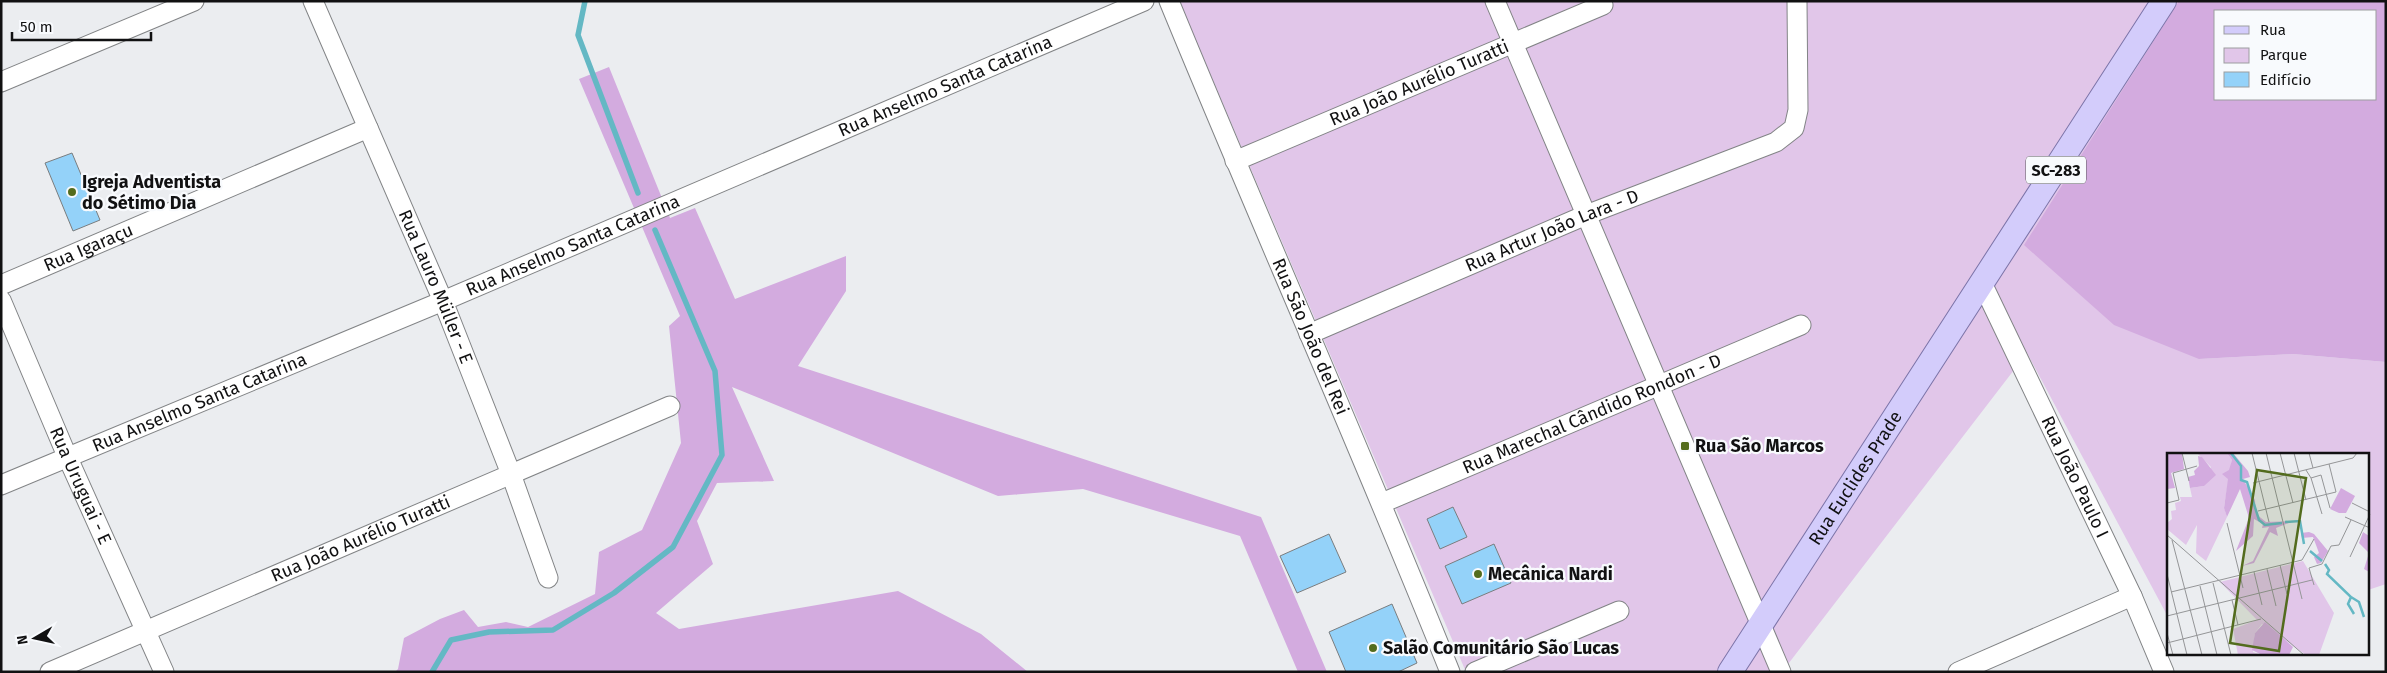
<svg xmlns="http://www.w3.org/2000/svg" width="2387" height="673" viewBox="0 0 2387 673" font-family="'Fira Sans',sans-serif">
<rect width="100%" height="100%" fill="#ebedf0"/>
<path fill="#e1c6e9" d="M1179,1H2203L2199,359L2293,354L2386,362V584L2368,590V454H2168V617L2027,353L1782,672H1466Z"/>
<path fill="#d3abdf" fill-rule="evenodd" d="M2179,1H2386V362L2293,354L2199,359L2114,325L2024,245ZM2216,11H2376V99H2216Z
M609,67L670,218L695,208L735,299L846,256V291L798,366L1261,517L1327,672H1298L1240,536L1083,489L998,496L732,387L774,481L717,483L697,521L713,564L656,613L679,629L898,591L981,634L1028,672H395L398,669L404,638L440,619L464,610L478,627L506,622L528,627L595,594L599,552L642,530L681,443L669,326L680,316L579,79Z"/>
<g fill="none" stroke-linecap="round" stroke-linejoin="round">
<path stroke="#64b8c4" stroke-width="5.5" d="M585,1L578,35L638,193
M432,672L451,640L489,632L553,630L614,593L673,547L722,455L715,371L655,230"/>
</g>
<path fill="#94d2f9" stroke="#7a7d7f" d="M72,153L100,220L73,231L45,163Z
M1453,507L1467,537L1440,549L1427,519Z
M1329,534L1346,572L1297,593L1280,556Z
M1494,544L1511,583L1462,604L1445,566Z
M1392,604L1417,663L1398,672H1346L1329,632Z"/>
<g fill="none" stroke-linecap="round" stroke-linejoin="round">
<defs>
<g id="minor">
<path id="s1" d="M313,1L443,301L511,474L548,578"/>
<path id="s2" d="M1169,1C1261,225 1360,447 1450,672"/>
<path d="M1495,1L1781,672"/>
<path d="M1,82L194,1"/>
<path id="s3" d="M1235,161L1603,5"/>
<path id="s4" d="M1982,283L2132,596L2164,672"/>
<path id="s5" d="M1,285L368,128"/>
<path id="s6" d="M1,300L67,456L164,672"/>
<path id="s7" d="M1309,334L1586,215L1776,142L1794,128L1798,110L1797,1"/>
<path id="s8" d="M1,485L443,301L1144,1"/>
<path id="s9" d="M1382,503L1801,325"/>
<path id="s10" d="M50,672L670,406"/>
<path d="M1475,672L1619,611"/>
<path d="M1958,672L2132,596"/>
</g>
<g id="major">
<path id="s11" d="M1730,672L2164,1"/>
</g>
</defs>
<use href="#minor" stroke="#828486" stroke-width="21"/>
<use href="#major" stroke="#7c74a8" stroke-width="26"/>
<use href="#minor" stroke="#fff" stroke-width="19"/>
<use href="#major" stroke="#d3ccfb" stroke-width="24"/>
</g>
<g fill="#536c1e" stroke="#f8fafd" stroke-width="2">
<circle cx="72" cy="192" r="5"/>
<rect x="1680" y="441" width="10" height="10" rx="2.5"/>
<circle cx="1478" cy="574" r="5"/>
<circle cx="1373" cy="648" r="5"/>
</g>
<g text-anchor="middle" stroke-width="4.5" stroke-linejoin="round" paint-order="stroke">
<rect fill="#f8fafd" stroke="#565758" stroke-width="1" x="2026" y="156.5" width="60" height="27" rx="4"/>
<g font-size="16" font-weight="bold" fill="#111112">
<text x="2056" y="176">SC-283</text>
</g>
<g font-size="18" fill="#111112" stroke="#f8fafd">
<text dy="6" stroke="none"><textPath href="#s3" startOffset="200">Rua João Aurélio Turatti</textPath></text>
<text dy="6" stroke="none"><textPath href="#s8" startOffset="1025">Rua Anselmo Santa Catarina</textPath></text>
<text dy="6" stroke="none"><textPath href="#s7" startOffset="264">Rua Artur João Lara - D</textPath></text>
<text dy="6" stroke="none"><textPath href="#s8" startOffset="620">Rua Anselmo Santa Catarina</textPath></text>
<text dy="6" stroke="none"><textPath href="#s5" startOffset="95">Rua Igaraçu</textPath></text>
<text dy="6" stroke="none"><textPath href="#s1" startOffset="311">Rua Lauro Müller - E</textPath></text>
<text dy="6" stroke="none"><textPath href="#s2" startOffset="364">Rua São João del Rei</textPath></text>
<text dy="6" stroke="none"><textPath href="#s8" startOffset="215">Rua Anselmo Santa Catarina</textPath></text>
<text dy="6" stroke="none"><textPath href="#s9" startOffset="228">Rua Marechal Cândido Rondon - D</textPath></text>
<text dy="6" stroke="none"><textPath href="#s11" startOffset="231">Rua Euclides Prade</textPath></text>
<text dy="6" stroke="none"><textPath href="#s4" startOffset="215">Rua João Paulo I</textPath></text>
<text dy="6" stroke="none"><textPath href="#s6" startOffset="202">Rua Uruguai - E</textPath></text>
<text dy="6" stroke="none"><textPath href="#s10" startOffset="338">Rua João Aurélio Turatti</textPath></text>
</g>
<g font-size="18" font-weight="bold" fill="#111112" stroke="#f8fafd" text-anchor="start">
<text x="82" y="188">Igreja Adventista<tspan x="82" dy="21">do Sétimo Dia</tspan></text>
<text x="1695" y="452">Rua São Marcos</text>
<text x="1488" y="580">Mecânica Nardi</text>
<text x="1383" y="654">Salão Comunitário São Lucas</text>
</g>
</g>
<g transform="translate(2167 453)">
<rect width="202" height="202" fill="#ebedf0"/>
<path d="M30,0H60L65,7L57,54L60,64L39,108L29,100L30,72L19,92L0,76V70L5,66L4,58L9,57L8,50L14,48L13,44H25L23,35L37,33L44,14ZM136,108L167,160L152,202H139L95,171L88,180L86,199L95,202H71L66,176L90,167L53,129Z" fill="#e1c6e9"/>
<path d="M0,0H15L17,16L4,20L8,35L0,36ZM60,0H66L81,18L83,24L76,26L88,47L89,61L99,69L127,68L109,75L111,83L103,79L87,110L75,113L86,108L102,74L95,75L96,71L87,66L86,83L69,98L82,65L73,36L60,64L57,55L61,26L55,21L62,17L65,7ZM31,3L35,4L49,22L37,33L23,35L21,24L28,22L27,18L32,13ZM174,35L188,43L179,60H172L163,56ZM142,79L147,81L161,98L154,110L150,111L147,104L152,100L146,84L135,85L134,80ZM196,79L202,83V119L197,116L202,100L192,90ZM98,169L126,194L122,202H95L85,197L88,180Z" fill="#d3abdf"/>
<path fill="none" stroke="#64b8c4" stroke-width="2.5" d="M64,0L74,13V27L80,29L92,67L98,72L115,70M118,69L133,68L137,91M143,98L155,108M158,111L162,117L160,121L184,144L181,151L187,161M184,144L192,149L197,164"/>
<path fill="none" stroke="#949597" stroke-width="1" d="M15,0L22,28M85,0L102,69M99,0L135,146M113,0L126,50M127,0L139,47M142,0L146,15M139,17L144,25L154,22L163,55M144,25L155,61M86,30L186,5L190,0M0,50L12,47L6,20L30,13M185,50L203,59M91,58L169,39L162,11M178,64L203,75M60,70L76,135M0,82L137,202M5,87L35,202M183,104L203,61M113,112L120,141M100,116L109,153M87,119L95,152M0,121L20,202M46,130L64,202M147,132L142,115L155,111L164,93L172,92L184,67M33,133L50,202M4,139L135,107L147,86M65,147L71,172M0,163L145,127M0,180L6,202M0,190L94,166"/>
<path fill="#536c1e" fill-opacity="0.15" stroke="#536c1e" stroke-width="2.5" d="M90,17L139,25L112,198L63,190Z"/>
<rect width="202" height="202" fill="none" stroke="#111112" stroke-width="2.5"/>
</g>
<rect width="2387" height="673" fill="none" stroke="#111112" stroke-width="5"/>
<rect x="2214" y="10" width="162" height="90" fill="#f8fafd" stroke="#9c9d9f"/>
<rect x="2224" y="26" width="25" height="8" fill="#d3ccfb" stroke="#9c9d9f"/>
<text x="2260" y="35" font-size="15" fill="#111112">Rua</text>
<rect x="2224" y="48" width="25" height="15" fill="#e1c6e9" stroke="#9c9d9f"/>
<text x="2260" y="60" font-size="15" fill="#111112">Parque</text>
<rect x="2224" y="72" width="25" height="15" fill="#94d2f9" stroke="#9c9d9f"/>
<text x="2260" y="85" font-size="15" fill="#111112">Edifício</text>
<g transform="translate(35 638) rotate(261)" stroke="#f8fafd" stroke-width="4" paint-order="stroke">
<path d="M0-4L9 19L0 12L-9 19Z" fill="#111112"/>
<text y="-8" font-size="14" font-weight="bold" text-anchor="middle" fill="#111112">N</text>
</g>
<path d="M12 32v8h139v-8" fill="none" stroke="#111112" stroke-width="2.5"/>
<text x="20" y="32" font-size="15" fill="#111112" stroke="#f8fafd" stroke-width="4" paint-order="stroke">50 m</text>
</svg>
